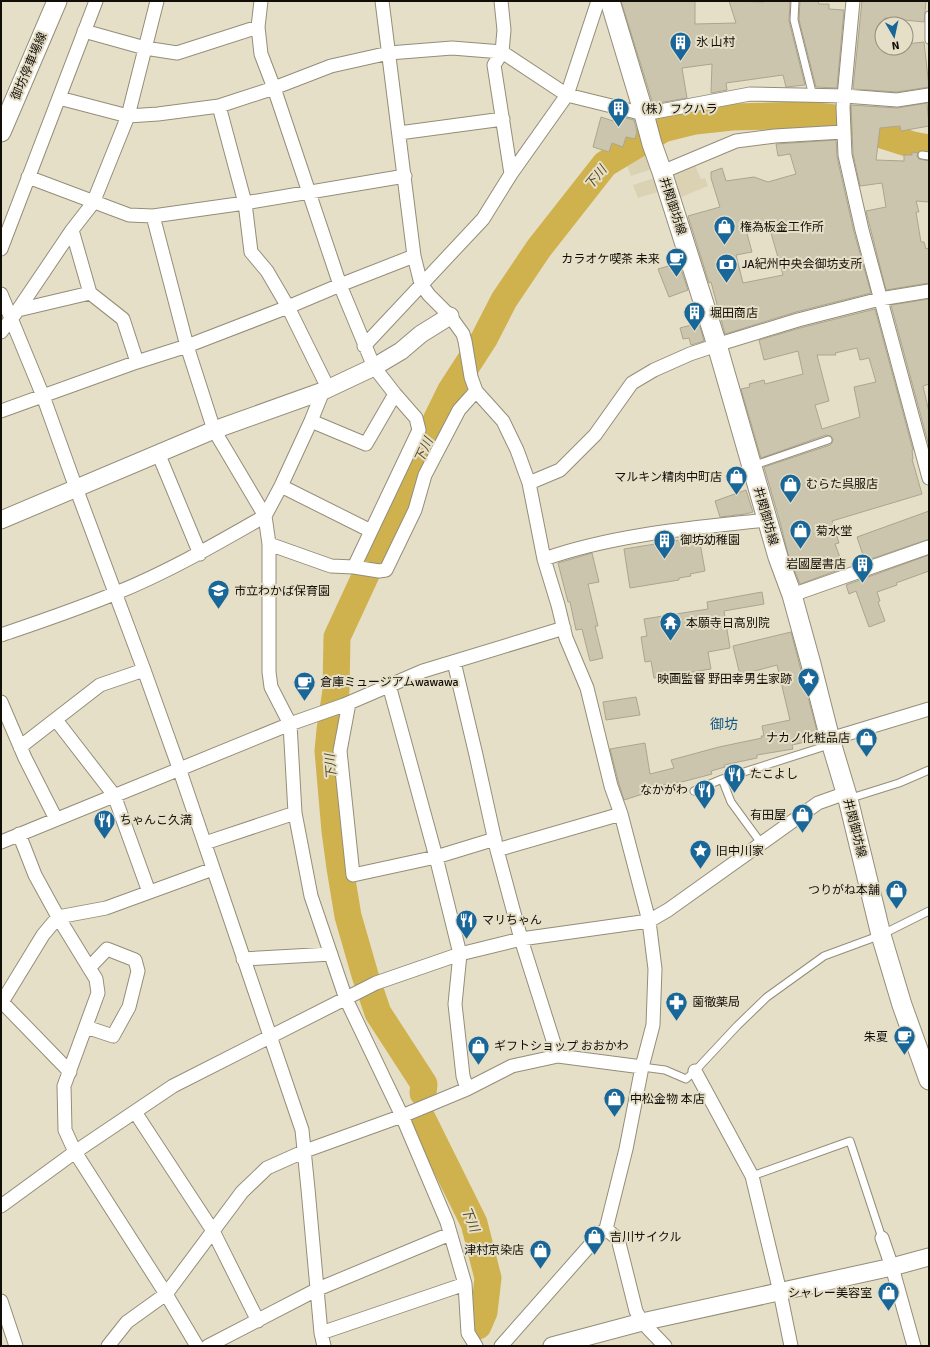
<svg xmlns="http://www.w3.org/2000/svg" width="930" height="1347" viewBox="0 0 930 1347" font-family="Signika,'Noto Sans JP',sans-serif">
<rect width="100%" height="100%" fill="#e6dfc8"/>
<path fill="#dbd2b4" d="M649,147L655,168L631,176L625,161Z
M694,163L701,179L705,178L708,186L679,198L669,174Z
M657,177L661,191L638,198L633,185Z"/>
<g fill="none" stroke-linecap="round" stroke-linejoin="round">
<path stroke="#cfb24e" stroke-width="27" d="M423,1093L424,1084L378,1013L365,975L348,916L340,868L335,831L328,751L330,730L336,690L337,637L388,527L426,441L451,390L484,339L504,300L539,248L605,164L663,129L695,121L732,117L807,115L853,120L872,132L913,145L929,148
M422,1118L474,1223L488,1278L484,1312L478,1326"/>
</g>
<path fill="#cbc5ae" stroke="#aba58f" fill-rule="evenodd" d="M621,1H695V24L736,23L729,1L764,2V1H790L789,21L805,85L786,87L783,75L726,83L727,90L711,93L712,64L682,68L687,98L653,104Z
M800,1H818L819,4H829V9L844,10L837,88L816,87L799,20Z
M862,1H926L924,22L885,18L884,24H882V48H906V44L924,42L929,87L897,92L853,89Z
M927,103L929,126L901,131L900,126L880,128L876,160L904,161V155H912V152L918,153L917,156L919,159L929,161V202L916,201L919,212H916L921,242H924L926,249L929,248V283L886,290L866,211L886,207L882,183L860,186L853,154L851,105L897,108Z
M614,115L634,120L637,132L635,139L626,137L623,147L612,143L609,152L593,147L601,117L613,121Z
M836,140L837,157L854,232L871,293L796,312L725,334L711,282L709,283L688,216L720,207L711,178V172L722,168L726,181L754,177L768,182L796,174L790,154L778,156L776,144ZM769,226L783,275L743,283L736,255L752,252L746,230Z
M679,263L688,290L669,297L658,269Z
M929,299V384L923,386L929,412V446L891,305Z
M875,309L913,450H912L913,459H912L922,494L832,521L839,543L835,544L844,568L800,584L788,554L780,522L764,467L830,445L832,443L833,439L831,436L826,435L761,458L741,389L750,387L749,384L764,380L765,384L803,374L798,351L764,360L759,340L800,328ZM857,348L860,360L869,358L876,382L854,387L860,417L822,429L815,405L829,401L817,355H836L835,353Z
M699,323L704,341L691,345L689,338L683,339L680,328Z
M746,490L753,512L745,514L720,517L715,501Z
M929,511V539L865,561L857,537Z
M699,537L705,571L690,574L691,576L679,578V580L630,588L624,549Z
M592,553L599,582L588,584L598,626H595L603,658L590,661L582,629L576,630L570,602H568L558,563Z
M929,555V571L896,583L897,585L877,592L880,601L878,602L885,621L869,627L856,591L849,594L846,585Z
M762,592L764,604L724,611L730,648L708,652L711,669L654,678L651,661L645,662L641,637L647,636L644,619L708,609L707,602Z
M791,632L819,739L792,745L793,749L757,755V758L724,765L725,767L711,771L712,774L678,783L677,782L651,788L652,791L624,800L619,784L610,749L645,743L650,774L674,768L671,760L719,747L762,738L761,736H764L762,726L790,720L777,665L740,675L733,646Z
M636,697L640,715L606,720L603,702Z"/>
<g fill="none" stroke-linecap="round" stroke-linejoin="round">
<defs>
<path id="service" d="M795,1L794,20L813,96
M929,15V40
M922,155L929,156
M752,466L828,440
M722,779L731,802L761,843
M694,791L722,779L832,744
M848,799L899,783L929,770
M642,1067L665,1070L686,1079L695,1071L737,1026L767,997L824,956L881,935L929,911
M752,1176L850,1141L882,1238"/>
<path id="minor" d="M261,1L258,27L261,54L274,88L340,285L374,367L395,394L416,418L419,430L354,567
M382,1L414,256L421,284L429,295L450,316L463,334L465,341L471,377L476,391L503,421L517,450L529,483L544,559L558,605L566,638L587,688L611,786L621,814L649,921L655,969L653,1025L642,1067L626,1149L606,1229L599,1235L501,1346
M853,1L843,107L845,155L862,230L929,478
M84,31L145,48L177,53L258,27
M59,98L128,116L158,114L219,106L274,88L331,66L389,53L452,48L502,52L567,95L644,114L750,94L845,96L897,100L929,95
M219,106L245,203L251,252L267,271L288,307L328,388
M399,133L503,119
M662,172L736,141L775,136L843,132
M511,174L567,95L598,1
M28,177L129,215L153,216L245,203L405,176
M72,230L90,293L123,319L137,362
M1,249L96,1
M1,294L43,396L76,488L144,670L179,768L302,1130L308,1189L321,1333L324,1346
M18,310L90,293
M1,332L18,310L72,230L93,203L128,116L157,1
M364,346L483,219L511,174L494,65L502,52L504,30L501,1
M323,391L311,421L281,486L265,516L269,544V672L271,687L290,724L295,813L311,896L346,999L402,1116L447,1222L465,1284L468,1333L476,1346
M1,411L137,362L187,346L288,307L340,285L414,256
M311,421L366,444L395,394
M158,453L200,554
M529,483L560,470L595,435L632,383L654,370L690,354L726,342L798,320L880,299L929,291
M281,486L371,531
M269,544L331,566L354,567L379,571L386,570L415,510L425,475L459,410L476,391
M544,559C615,534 693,528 767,520
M792,595L929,547
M1,635C39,622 78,609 116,593C168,572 216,544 265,516L214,430L187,346L153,216
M454,662L476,755L497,850L521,939L558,1056
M389,685L436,857L460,954L455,1004L463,1076L467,1089
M1,702L25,758L56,819
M349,703L340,751L353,875L436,857L495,839
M56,720L114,795L149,892
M830,739L929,709
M20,747L100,685L144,670
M19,834L35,875L58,917L96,979L98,993L64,1086L65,1130L75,1152L166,1294L197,1346
M1,842L290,724L344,705L423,671L564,628
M205,843L295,813
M497,850L621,814
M243,959L331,954
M86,1027L113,1036L129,1007L138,971L135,960L107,949L89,968
M695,1071L752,1176L780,1292L791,1346
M70,1072L2,1002L43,935L58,917L106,908L213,869
M135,1112L213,1231L258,1321
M1,1206L75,1152L173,1086L376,983L460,954L521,939L649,921L668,910L818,803L846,793
M606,1229L618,1239L636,1311L642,1322L665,1346
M882,1238L892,1267L914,1346
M1,1301L16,1346
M321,1333L465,1284
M108,1346L127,1322L166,1294L242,1192L267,1168L305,1151L402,1116L467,1089L512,1066L558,1056L642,1067
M208,1346L318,1289L450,1234"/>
<path id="tertiary" d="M1,520L214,430L323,391L374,367L401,351L421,334L450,316
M552,1346L642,1322L892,1267L929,1257"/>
<path id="secondary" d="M610,1L644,114L652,144L662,172L717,345L778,557L792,595L811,664L830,739L848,799L881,935L902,1005L929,1080
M1,132L57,1"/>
</defs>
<use href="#service" stroke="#948d78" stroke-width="9"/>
<use href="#minor" stroke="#948d78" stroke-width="15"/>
<use href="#tertiary" stroke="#948d78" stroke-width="19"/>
<use href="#secondary" stroke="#948d78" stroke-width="21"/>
<use href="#service" stroke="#fff" stroke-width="7"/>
<use href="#minor" stroke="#fff" stroke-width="13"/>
<use href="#tertiary" stroke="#fff" stroke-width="17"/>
<use href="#secondary" stroke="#fff" stroke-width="19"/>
</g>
<defs>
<symbol id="building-pin" viewBox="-11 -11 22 30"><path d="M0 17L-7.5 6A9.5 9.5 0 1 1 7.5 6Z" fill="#196799" stroke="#e6dfc8"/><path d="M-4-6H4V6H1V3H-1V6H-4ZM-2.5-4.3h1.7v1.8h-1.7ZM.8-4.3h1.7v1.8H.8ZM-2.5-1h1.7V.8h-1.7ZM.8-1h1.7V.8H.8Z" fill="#fff"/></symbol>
<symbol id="shop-pin" viewBox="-11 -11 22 30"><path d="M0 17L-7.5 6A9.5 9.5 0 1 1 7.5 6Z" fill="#196799" stroke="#e6dfc8"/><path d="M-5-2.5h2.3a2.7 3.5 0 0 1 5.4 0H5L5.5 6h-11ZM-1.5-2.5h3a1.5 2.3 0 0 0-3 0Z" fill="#fff"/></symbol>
<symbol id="cafe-pin" viewBox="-11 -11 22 30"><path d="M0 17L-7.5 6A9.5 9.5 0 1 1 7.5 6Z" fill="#196799" stroke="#e6dfc8"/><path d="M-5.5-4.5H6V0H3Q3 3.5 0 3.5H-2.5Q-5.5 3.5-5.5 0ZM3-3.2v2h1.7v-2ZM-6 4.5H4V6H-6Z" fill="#fff"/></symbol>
<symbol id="bank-pin" viewBox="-11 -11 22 30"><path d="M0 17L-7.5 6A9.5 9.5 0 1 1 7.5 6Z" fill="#196799" stroke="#e6dfc8"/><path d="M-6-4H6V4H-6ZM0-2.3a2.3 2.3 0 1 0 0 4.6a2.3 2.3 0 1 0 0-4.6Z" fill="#fff"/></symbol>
<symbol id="school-pin" viewBox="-11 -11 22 30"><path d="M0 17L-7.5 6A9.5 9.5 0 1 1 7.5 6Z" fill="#196799" stroke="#e6dfc8"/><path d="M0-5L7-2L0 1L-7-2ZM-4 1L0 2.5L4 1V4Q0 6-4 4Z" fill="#fff"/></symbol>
<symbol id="temple-pin" viewBox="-11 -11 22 30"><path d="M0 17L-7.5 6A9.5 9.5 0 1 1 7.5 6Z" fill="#196799" stroke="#e6dfc8"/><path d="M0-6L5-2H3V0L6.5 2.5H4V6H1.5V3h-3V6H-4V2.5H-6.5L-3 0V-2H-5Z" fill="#fff"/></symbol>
<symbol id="sight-pin" viewBox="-11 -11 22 30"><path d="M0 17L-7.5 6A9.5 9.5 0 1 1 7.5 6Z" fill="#196799" stroke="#e6dfc8"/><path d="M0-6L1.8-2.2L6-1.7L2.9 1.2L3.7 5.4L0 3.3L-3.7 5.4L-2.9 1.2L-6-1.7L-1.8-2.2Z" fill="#fff"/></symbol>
<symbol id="restaurant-pin" viewBox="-11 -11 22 30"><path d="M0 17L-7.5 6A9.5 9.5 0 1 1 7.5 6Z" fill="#196799" stroke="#e6dfc8"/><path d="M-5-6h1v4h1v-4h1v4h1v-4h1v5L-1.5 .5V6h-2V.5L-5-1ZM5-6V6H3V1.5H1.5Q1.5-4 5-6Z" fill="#fff"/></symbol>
<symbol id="pharmacy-pin" viewBox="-11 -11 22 30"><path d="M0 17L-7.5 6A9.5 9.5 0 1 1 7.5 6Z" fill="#196799" stroke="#e6dfc8"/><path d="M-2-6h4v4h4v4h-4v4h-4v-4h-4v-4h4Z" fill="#fff"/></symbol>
</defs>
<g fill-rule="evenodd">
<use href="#building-pin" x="668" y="30" width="25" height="34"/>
<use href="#building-pin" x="606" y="96" width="25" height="34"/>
<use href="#shop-pin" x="712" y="214" width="25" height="34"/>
<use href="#cafe-pin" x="664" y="246" width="25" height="34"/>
<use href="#bank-pin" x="714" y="252" width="25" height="34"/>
<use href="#building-pin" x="682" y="300" width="25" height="34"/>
<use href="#shop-pin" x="724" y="464" width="25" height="34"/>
<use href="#shop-pin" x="778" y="472" width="25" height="34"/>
<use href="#shop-pin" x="788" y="518" width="25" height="34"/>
<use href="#building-pin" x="652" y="528" width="25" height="34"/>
<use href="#building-pin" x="850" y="552" width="25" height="34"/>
<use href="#school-pin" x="206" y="578" width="25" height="34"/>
<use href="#temple-pin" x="658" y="610" width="25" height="34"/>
<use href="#sight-pin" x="796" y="666" width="25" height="34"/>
<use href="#cafe-pin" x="292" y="670" width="25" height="34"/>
<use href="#shop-pin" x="854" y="726" width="25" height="34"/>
<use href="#restaurant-pin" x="722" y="762" width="25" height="34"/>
<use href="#restaurant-pin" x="692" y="778" width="25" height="34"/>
<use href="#shop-pin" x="790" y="802" width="25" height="34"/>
<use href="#restaurant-pin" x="92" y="808" width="25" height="34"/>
<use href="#sight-pin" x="688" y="838" width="25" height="34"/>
<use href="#shop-pin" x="884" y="878" width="25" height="34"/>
<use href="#restaurant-pin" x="454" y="908" width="25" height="34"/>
<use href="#pharmacy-pin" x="664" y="990" width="25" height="34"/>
<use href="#cafe-pin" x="892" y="1024" width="25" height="34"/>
<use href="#shop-pin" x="466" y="1034" width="25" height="34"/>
<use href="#shop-pin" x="602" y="1086" width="25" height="34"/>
<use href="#shop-pin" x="582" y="1224" width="25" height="34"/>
<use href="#shop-pin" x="528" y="1238" width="25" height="34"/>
<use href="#shop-pin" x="876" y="1280" width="25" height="34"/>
</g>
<g text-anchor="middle" stroke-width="4" stroke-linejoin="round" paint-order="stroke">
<g font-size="12" fill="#110e07" stroke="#e6dfc8" text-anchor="start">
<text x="696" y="46">氷 山村</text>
<text x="634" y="113">（株）フクハラ</text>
<text x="740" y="231">権為板金工作所</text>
<text x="660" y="263" text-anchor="end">カラオケ喫茶 未来</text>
<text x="742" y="268">JA紀州中央会御坊支所</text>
<text x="710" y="317">堀田商店</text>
<text x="722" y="481" text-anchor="end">マルキン精肉中町店</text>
<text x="806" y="488">むらた呉服店</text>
<text x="816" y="535">菊水堂</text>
<text x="680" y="544">御坊幼稚園</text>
<text x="846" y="568" text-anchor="end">岩國屋書店</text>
<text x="234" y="595">市立わかば保育園</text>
<text x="686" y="627">本願寺日高別院</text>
<text x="792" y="683" text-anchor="end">映画監督 野田幸男生家跡</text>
<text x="320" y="686">倉庫ミュージアムwawawa</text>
<text x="850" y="742" text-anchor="end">ナカノ化粧品店</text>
<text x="750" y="778">たこよし</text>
<text x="688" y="794" text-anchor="end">なかがわ</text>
<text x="786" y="819" text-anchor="end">有田屋</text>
<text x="120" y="824">ちゃんこ久満</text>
<text x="716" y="855">旧中川家</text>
<text x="880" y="894" text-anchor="end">つりがね本舗</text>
<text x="482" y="924">マリちゃん</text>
<text x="692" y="1006">薗徹薬局</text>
<text x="888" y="1041" text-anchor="end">朱夏</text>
<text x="494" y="1050">ギフトショップ おおかわ</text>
<text x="630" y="1103">中松金物 本店</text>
<text x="610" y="1241">吉川サイクル</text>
<text x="524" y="1254" text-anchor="end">津村京染店</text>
<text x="872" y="1297" text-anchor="end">シャレー美容室</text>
</g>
<g font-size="12" fill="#110e07" stroke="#e6dfc8">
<text transform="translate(29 66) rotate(-67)" y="4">御坊停車場線</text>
<text transform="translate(673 206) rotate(72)" y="4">井関御坊線</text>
<text transform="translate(766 516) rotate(74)" y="4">井関御坊線</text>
<text transform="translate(855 828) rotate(76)" y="4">井関御坊線</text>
</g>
<g font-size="13" font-style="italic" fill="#5b4e25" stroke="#e6dfc8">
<text transform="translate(595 177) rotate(-51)" y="5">下川</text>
<text transform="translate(423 450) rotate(-65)" y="5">下川</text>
<text transform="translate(330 767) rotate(-94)" y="5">下川</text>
<text transform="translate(471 1219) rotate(68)" y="5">下川</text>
</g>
<g font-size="14" fill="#135a88" stroke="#e6dfc8">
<text x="724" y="729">御坊</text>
</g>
</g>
<rect width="930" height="1347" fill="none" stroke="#110e07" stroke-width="4"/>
<g transform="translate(894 36) rotate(171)"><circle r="19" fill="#e6dfc8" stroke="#918b7b"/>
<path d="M0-3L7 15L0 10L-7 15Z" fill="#196799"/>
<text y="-6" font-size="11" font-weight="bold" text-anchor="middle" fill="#110e07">N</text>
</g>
</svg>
